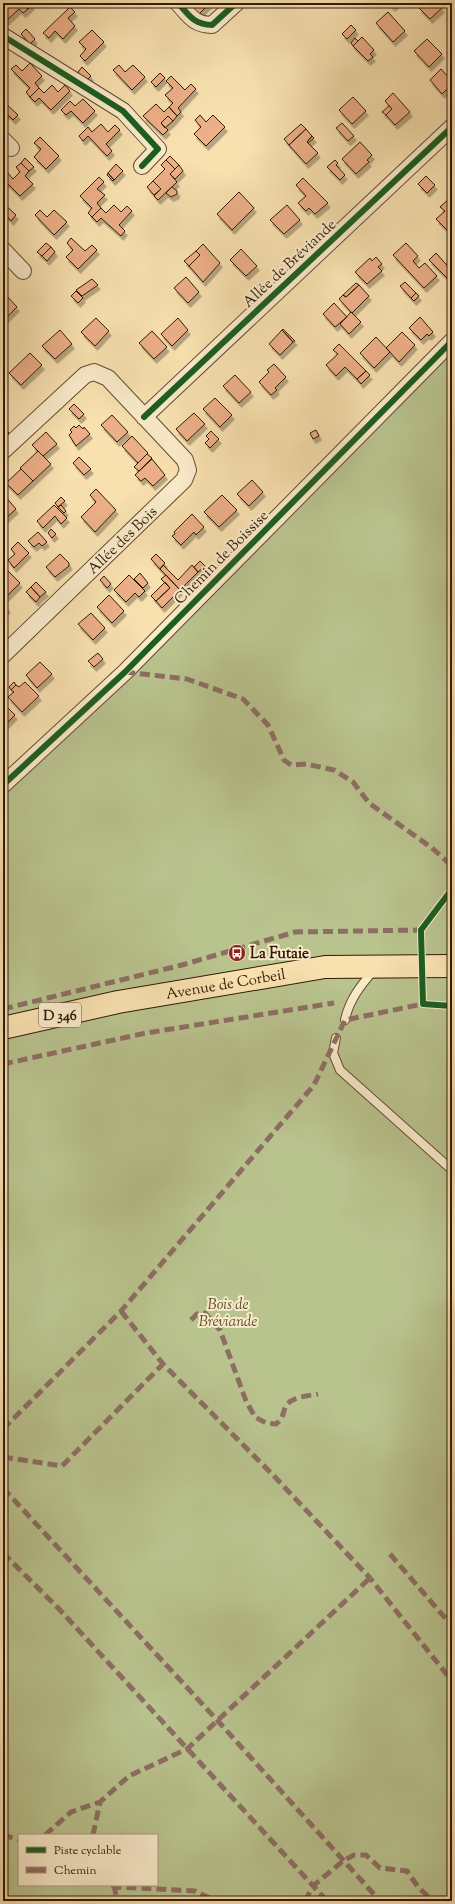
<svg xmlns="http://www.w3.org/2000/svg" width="455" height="1904" viewBox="0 0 455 1904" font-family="'Sorts Mill Goudy',serif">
<defs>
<filter id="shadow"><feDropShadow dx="2.5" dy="4.5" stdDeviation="0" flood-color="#0004"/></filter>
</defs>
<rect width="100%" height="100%" fill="#f8e0af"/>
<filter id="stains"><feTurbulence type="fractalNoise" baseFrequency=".005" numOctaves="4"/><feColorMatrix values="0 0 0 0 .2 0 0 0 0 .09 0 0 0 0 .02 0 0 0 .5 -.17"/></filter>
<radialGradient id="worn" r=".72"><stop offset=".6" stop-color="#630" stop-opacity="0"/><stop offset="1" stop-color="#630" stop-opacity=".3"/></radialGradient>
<path fill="#b9c38e" stroke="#756e4a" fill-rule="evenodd" d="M452,353V1901H3V791ZM19,1835H157V1885H19Z"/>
<path fill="#ecaf87" stroke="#311a06" filter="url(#shadow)" d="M3,3H22L28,9L23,13L19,9L6,21L3,18Z
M22,3H30L32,5L28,9Z
M183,3H210L196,17Z
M388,3H397L393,7Z
M424,3H438L442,8L430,19L419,8Z
M70,7L75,12L68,18L75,26L63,39L55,31L49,38L43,33Z
M388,12L405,31L393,42L376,23Z
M351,25L356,30L347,39L342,34Z
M26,29L35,39L30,44L21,34Z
M92,30L104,42L85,61L80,56L86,49L79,42Z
M362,37L374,50L370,54L373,57L368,61L353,46Z
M355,38L358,41L353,46L351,43Z
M427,39L442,54L429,67L414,51Z
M30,63L42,76L35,83L39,88L30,97L26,92L30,88L11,69L16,65L22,71Z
M119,65L125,72L133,65L145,77L132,90L113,70Z
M82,67L91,76L86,81L78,72Z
M441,69L452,81V84L442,94L430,80Z
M160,73L165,78L156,87L151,82Z
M171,76L185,90L191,84L196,89L178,108L181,112L177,116L169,107L173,103L165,95L173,88L166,81Z
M52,85L58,92L65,85L70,91L51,110L39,98L35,102L30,97L39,88L44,93Z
M393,93L410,112L395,125L386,115L392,109L385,101Z
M353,97L366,111L352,124L339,110Z
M83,99L95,111L83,123L71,111L66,115L61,110L70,101L75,106Z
M3,101L18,115L13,120L7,114L3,118Z
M156,104L164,112L169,107L177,116L173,121L168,116L161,123L168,130L163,135L143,116Z
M389,106L392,109L386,115L382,112Z
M200,115L206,122L213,115L225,127L206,146L194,134L201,127L195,120Z
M168,116L173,121L165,128L161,123Z
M342,123L354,136L348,141L336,128Z
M101,124L108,132L115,125L120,130L106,144L112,151L107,156L88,136L83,141L79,136L88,127L92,132Z
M301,124L306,129L289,145L284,139Z
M306,129L312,136L307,142L318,153L306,164L289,145Z
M312,136L314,138L308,143L307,142Z
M40,137L59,156L46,169L34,157L41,149L34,143Z
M360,142L372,155L367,160L369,162L356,174L342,159Z
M170,156L179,165L175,169L166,160Z
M25,158L34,167L29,171L21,163Z
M166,160L175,169L170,174L177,182L158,200L154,196L161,189L153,181L165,169L161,165Z
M335,160L338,163L336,165L345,175L340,180L327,167Z
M21,163L29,171L25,176L33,184L20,196L3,179V176L7,172L13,179L20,172L16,167Z
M116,164L123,171L114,180L108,173Z
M179,165L183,171L175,179L170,174Z
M108,173L114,180L113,181L107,175Z
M426,176L435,185L427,193L418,184Z
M99,177L104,182L97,189L105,195L97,203L101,208L92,217L88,213L92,208L80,196Z
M303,178L328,203L315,214L309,208L306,211L298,203L306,196L296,185Z
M153,181L161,189L154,195L147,187Z
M172,187L177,191V194L171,197L166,193Z
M239,192L254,208L232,230L217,214Z
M451,197L452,229L449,232L436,219L445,211L440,207Z
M3,203L16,215L11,221L5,214L3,216Z
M114,205L121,212L127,206L132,211L119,225L125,231L121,236L101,218L97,222L92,217L101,208L106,213Z
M287,205L300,220L284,234L270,220Z
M40,210L47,217L54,210L67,222L54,235L35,215Z
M71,238L85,251L92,245L97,250L78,269L66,257L73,250L67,243Z
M46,243L51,247L42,256L37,252Z
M406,243L418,256L413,261L419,268L425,263L437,276L424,288L393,255Z
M203,244L220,263L203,282L189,266L200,255L196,251Z
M51,247L55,252L47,261L42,256Z
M241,249L257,266L246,276L230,260Z
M196,251L200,255L189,266L184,261Z
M436,253L452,271V275L448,279L429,260Z
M376,257L382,264L378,267L382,271L367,284L355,272L370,258L372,261Z
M186,277L199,292L188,303L174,288Z
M92,279L98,285L82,296L76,290Z
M405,282L416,293L411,298L400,286Z
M356,283L359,285L346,297L343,295Z
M359,285L369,296L352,313L339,299L343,295L346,297Z
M76,291L83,298L78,303L71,296Z
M416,293L419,296L414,301L411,298Z
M5,294L17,307L5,319L3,317V296Z
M334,303L347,317L335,327L323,314Z
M351,312L361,322L349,334L340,324Z
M420,317L433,332L429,336L427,334L421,340L409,328Z
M96,318L109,331L95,346L81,332Z
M178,318L188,330L172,346L161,334Z
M283,329L295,341L293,342L282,330Z
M60,330L72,344L55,359L42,346Z
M282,330L293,342L280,355L269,344Z
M152,331L167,347L154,359L139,343Z
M402,332L415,345L399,362L386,348Z
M376,337L390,352L374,368L360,353Z
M339,344L366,371L357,379L345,367L336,376L326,365L338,354L333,350Z
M30,353L42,365L21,385L9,373Z
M274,364L286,377L275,388L277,390L271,395L259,382L269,372L267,370Z
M366,371L370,375L361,384L357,379Z
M235,375L251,392L239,403L223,386Z
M215,398L232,415L220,427L203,409Z
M74,404L84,414L79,419L69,409Z
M194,413L205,424L187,441L176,429Z
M112,415L128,432L117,442L101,425Z
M79,425L83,429L84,427L90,434L76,446L69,435L72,432L70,430L74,426L76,428Z
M3,426L9,433L4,437L3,436Z
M316,430L319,436L313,439L310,433Z
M211,431L219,439L210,448L205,443L209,439L206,436Z
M46,432L57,444L43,456L32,445Z
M132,436L148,453L138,463L122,446Z
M38,451L51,464L33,481L20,468Z
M147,454L152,458L139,471L134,467Z
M79,457L91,469L84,475L73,463Z
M152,459L165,475L153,486L145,478L141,481L135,475Z
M21,469L33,481L18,495L6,483Z
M252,480L263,492L249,506L237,494Z
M96,489L116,510L95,532L81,517L96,502L90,495Z
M4,495L16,509L5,519L3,516Z
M222,495L237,510L219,527L204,512Z
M61,497L65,501L58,507L55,503Z
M54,505L67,518L61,524L55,516L43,528L37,521Z
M61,505L66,511L64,513L58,507Z
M192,514L204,527L196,535L194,532L181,545L172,536L175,534L174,532Z
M51,529L56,534L52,538L48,533Z
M38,532L47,542L42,546L39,543L34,547L28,541Z
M18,542L29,553L14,568L8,560L15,554L11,549Z
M60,554L69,563V566L55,577L46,567Z
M156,554L165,563L160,569L151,559Z
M200,561L205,566L198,572L194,567Z
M163,565L178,580L192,565L198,572L180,590L160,569Z
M7,570L20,583L5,598L3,596V574Z
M140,573L148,583L143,588L134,579Z
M129,575L145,591L139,597L135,593L126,602L114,590Z
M166,575L180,590L162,608L156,601L170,588L161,579Z
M104,576L111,584L107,588L100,580Z
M36,582L46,592L40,597L31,587Z
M165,582L170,588L156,601L151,596Z
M31,587L40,597L36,602L26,592Z
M109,595L124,611L112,623L97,607Z
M3,603L8,608L3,613Z
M91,613L105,628L93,640L78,624Z
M98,653L103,659L94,667L88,661Z
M40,662L52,674L37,688L26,675Z
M14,682L16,685L11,690L9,687Z
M25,682L39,696L22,712L8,697L14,692L11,690L16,685L19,687Z
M3,703L15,715L3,727Z"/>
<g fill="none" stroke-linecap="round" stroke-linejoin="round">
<defs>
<path id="lane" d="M345,1020C349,1000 361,985 374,970
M336,1038L333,1053L340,1070L452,1170"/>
<path id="street" d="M178,3C189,15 194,25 212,25L236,3
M3,36L123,111L158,149L142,166
M3,140L11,148
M3,250L23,271
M144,417L452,127
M3,451L85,375L94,372L108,378L185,460L188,470L184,480L3,655
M3,785L125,672L452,341"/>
<g id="primary">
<path id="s1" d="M3,1028L118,1002L325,967L452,966"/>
</g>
</defs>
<use href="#lane" stroke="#634c30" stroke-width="10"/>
<use href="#street" stroke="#634c30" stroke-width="18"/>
<use href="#primary" stroke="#311a06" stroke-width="24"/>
<use href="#lane" stroke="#faebcb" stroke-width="8"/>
<use href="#street" stroke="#faebcb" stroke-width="16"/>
<use href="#primary" stroke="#f8e0af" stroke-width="22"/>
<path stroke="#8d6e63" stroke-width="5" stroke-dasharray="10 5" stroke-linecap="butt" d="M125,672L187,679L243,699L268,725L284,760L291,765L306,764L334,770L353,782L369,803L432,848L452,866
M3,1009L182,965L295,932L421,930
M3,1064L146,1033L334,1003
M450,1168L452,1166
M121,1311L163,1364L273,1475L370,1578L452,1681
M191,1320L197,1314L205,1313L220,1330L246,1401L255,1417L266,1423L276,1424C284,1418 282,1414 286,1406C292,1396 309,1396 318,1394
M3,1429L121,1311L314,1085L345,1020L423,1004
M3,1457L62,1466L163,1364
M3,1488L217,1720L380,1901
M3,1553L60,1610L327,1901
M390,1554L452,1626
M3,1835L19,1840
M45,1835L71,1812L100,1802
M93,1835L100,1802L129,1776L187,1749L370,1578
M112,1885L115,1887L195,1891L215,1901
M114,1885L117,1901
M305,1901L313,1886L343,1861L354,1855H366L380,1868L407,1871L418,1887L433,1901"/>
<defs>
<path id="cycleway" d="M178,3C189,15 194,25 212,25L236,3
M3,36L123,111L158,149L142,166
M144,417L452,127
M3,785L125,672L452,341
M452,889L421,930L423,1004L452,1006"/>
</defs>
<use href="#cycleway" stroke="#faebcb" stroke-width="8"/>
<use href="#cycleway" stroke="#1b5e20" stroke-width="6"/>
</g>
<defs>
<symbol id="bus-disc" viewBox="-11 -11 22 22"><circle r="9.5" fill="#8f2418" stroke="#faebcb"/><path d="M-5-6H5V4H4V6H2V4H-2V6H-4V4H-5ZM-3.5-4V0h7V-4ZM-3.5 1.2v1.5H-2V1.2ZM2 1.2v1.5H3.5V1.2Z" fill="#fff"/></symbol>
</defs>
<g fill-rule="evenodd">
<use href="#bus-disc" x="227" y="943" width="20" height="20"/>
</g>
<g text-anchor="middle" stroke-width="4" stroke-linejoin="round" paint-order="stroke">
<rect fill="#faebcb" stroke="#6d5941" stroke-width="1" x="39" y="1003" width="42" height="24" rx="3"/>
<g font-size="14" font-weight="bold" fill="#311a06">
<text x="60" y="1020">D 346</text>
</g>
<g font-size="15" fill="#311a06" stroke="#faebcb">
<text transform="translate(289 263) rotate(-43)" y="5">Allée de Bréviande</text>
<text transform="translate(122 540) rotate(-44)" y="5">Allée des Bois</text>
<text transform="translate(221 557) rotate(-45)" y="5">Chemin de Boissise</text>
<text dy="5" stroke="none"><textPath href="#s1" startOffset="227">Avenue de Corbeil</textPath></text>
</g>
<g font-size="15" font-weight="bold" fill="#311a06" stroke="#faebcb" text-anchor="start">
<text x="250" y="958">La Futaie</text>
</g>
<g font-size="15" font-style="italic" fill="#5a4d2f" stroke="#faebcb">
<text x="228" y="1309">Bois de<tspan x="228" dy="17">Bréviande</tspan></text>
</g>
</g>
<rect width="455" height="1904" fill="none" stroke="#f8e0af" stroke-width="16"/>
<rect x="4" y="4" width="447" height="1896" fill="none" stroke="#311a06" stroke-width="2"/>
<rect x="8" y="8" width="439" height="1888" fill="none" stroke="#311a06"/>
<rect x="18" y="1834" width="140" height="52" fill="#faebcb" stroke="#aa977c"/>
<rect x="26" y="1847" width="20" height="6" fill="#1b5e20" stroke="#aa977c"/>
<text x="54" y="1854" font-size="12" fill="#311a06">Piste cyclable</text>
<rect x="26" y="1867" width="20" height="6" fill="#8d6e63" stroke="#aa977c"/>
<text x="54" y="1874" font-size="12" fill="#311a06">Chemin</text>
<rect width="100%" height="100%" filter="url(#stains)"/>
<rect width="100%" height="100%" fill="url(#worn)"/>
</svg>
